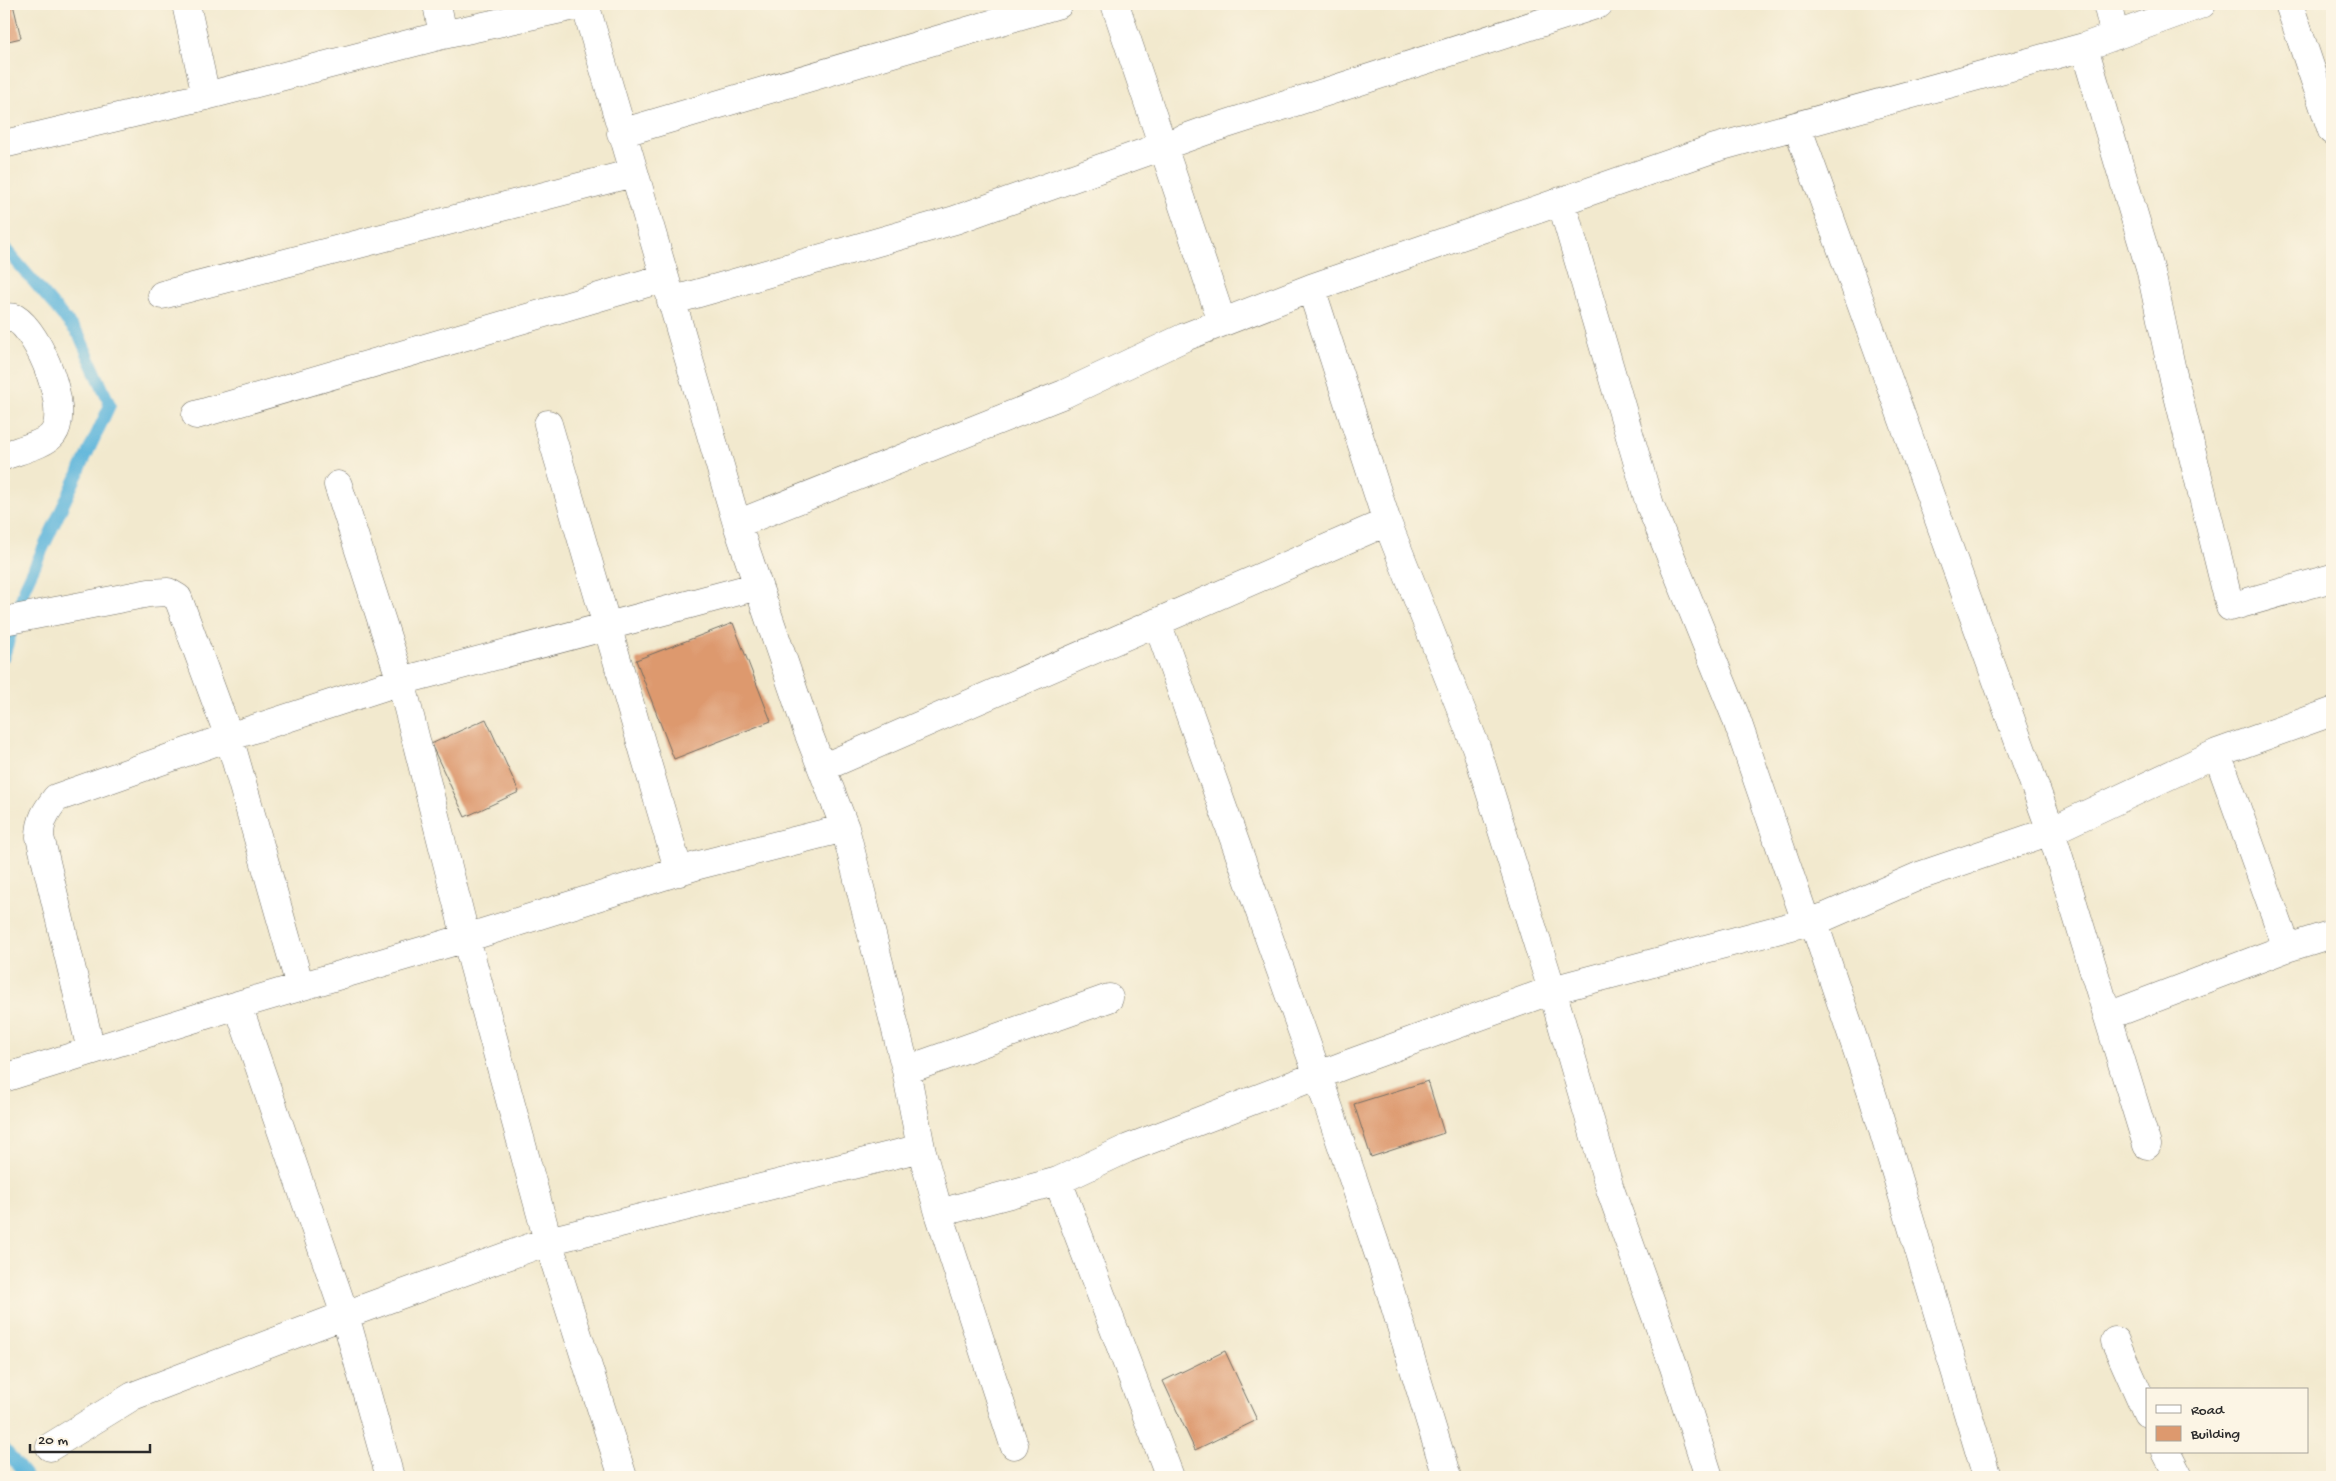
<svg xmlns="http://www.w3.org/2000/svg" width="2336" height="1481" viewBox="0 0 2336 1481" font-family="'Gochi Hand',sans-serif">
<rect width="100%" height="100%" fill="#fcf5e5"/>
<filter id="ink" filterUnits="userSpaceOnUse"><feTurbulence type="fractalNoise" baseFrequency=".02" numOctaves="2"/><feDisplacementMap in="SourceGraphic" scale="10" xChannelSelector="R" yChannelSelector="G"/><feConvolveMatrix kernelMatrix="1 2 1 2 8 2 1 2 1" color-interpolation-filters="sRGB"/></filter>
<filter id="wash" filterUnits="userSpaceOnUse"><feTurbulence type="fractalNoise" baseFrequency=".0096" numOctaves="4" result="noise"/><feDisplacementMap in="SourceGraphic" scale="20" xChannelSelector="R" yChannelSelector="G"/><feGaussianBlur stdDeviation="1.12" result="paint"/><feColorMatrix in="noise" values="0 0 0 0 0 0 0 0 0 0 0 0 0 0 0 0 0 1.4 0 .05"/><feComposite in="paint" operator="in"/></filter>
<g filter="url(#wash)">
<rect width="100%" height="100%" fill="#f2e9ce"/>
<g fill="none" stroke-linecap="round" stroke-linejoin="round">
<path stroke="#5eb6db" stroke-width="12" d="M4,247L79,335L110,405L25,587L4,656
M4,1448L27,1477"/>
</g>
<g id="blocks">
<path fill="#dd996e" d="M4,4H13L21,38L4,42Z
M733,623L771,721L674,759L636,660Z
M486,719L519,792L465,817L431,744Z
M1428,1081L1444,1133L1371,1157L1354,1104Z
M1225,1351L1257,1420L1195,1450L1163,1381Z"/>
</g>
</g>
<g filter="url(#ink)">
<use href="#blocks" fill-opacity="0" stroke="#716e64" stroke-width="1"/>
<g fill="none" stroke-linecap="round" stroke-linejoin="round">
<defs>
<path id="minor" d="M186,4L206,96
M437,4L443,35L584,4
M585,4L737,524L806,727L845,828L906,1070L921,1148L939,1213L1058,1181L1126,1149L1345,1065L1552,990L1825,917L1919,876L2051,831L2217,753L2332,712
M1115,4L1222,322
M2107,4L2115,36
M2289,4L2332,131
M2084,47L2151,272L2172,371L2230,607L2332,578
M1797,126L2051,831L2147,1145
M621,133L1059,4
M4,144L206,96L443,35
M1561,201L1650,505L1735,715L1806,922
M1311,288L1387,522L1476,747L1552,990L1610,1189L1674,1367L1709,1477
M162,295L633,173
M671,301L955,220L1208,130L1599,4
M4,317C7,317 12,317 15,318C39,332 71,410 53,434C46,444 16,451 4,456
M196,415L664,278
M548,424L679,872
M338,485L401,681L466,938L548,1241L623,1477
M737,524L1064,394L1185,337L1311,288L1715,148L2084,47L2202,4
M4,621L149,593L168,592L178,598L229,737L56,798C46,811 40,820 40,837L91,1050
M1157,622L1318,1076L1382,1264L1447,1477
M2217,753L2287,948
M822,768L1387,522
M1813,920L1873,1097L1987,1477
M300,986L229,737L401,681L758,586
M2108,1016L2287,948L2332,934
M906,1070L1109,998
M4,1078L238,1005
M1058,1181L1170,1477
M939,1213L1014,1445
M2115,1341L2147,1413
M50,1447L133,1396L345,1315L548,1241L921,1148
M2166,1452L2179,1477
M390,1477L345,1315L238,1005L466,938L699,865L845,828"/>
</defs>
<use href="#minor" stroke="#716e64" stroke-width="29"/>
<use href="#minor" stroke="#fff" stroke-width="28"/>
</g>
</g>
<rect width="2336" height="1481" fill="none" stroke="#fcf5e5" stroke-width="20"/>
<rect x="2146" y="1388" width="162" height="65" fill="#fcf5e5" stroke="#a8a49b"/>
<rect x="2156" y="1405" width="25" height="8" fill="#ffffff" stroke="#a8a49b"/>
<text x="2191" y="1414" font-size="15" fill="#2b2b2b">Road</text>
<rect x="2156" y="1426" width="25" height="15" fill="#dd996e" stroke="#a8a49b"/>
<text x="2191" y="1438" font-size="15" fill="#2b2b2b">Building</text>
<path d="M30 1444v8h120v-8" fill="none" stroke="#2b2b2b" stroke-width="2.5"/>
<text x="38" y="1444" font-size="15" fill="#2b2b2b" stroke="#fcf5e5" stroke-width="4" paint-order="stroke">20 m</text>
</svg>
